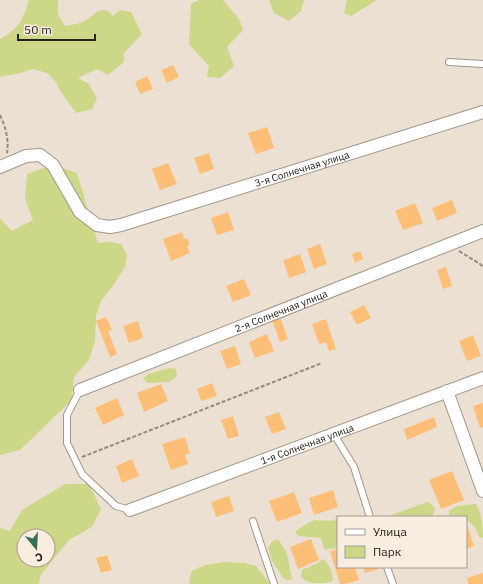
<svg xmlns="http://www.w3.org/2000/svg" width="483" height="584" viewBox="0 0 483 584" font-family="'IBM Plex Sans',sans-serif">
<rect width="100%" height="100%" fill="#ece0d3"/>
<path fill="#cdd788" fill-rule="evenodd" d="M29,0H58V14L65,26C71,25 79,24 84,21C95,16 93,10 107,10L113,16L120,10L131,12L142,34L124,53V62L108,75L97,69L78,78L89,84L97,99L92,109L76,113L61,92L55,81L47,73L33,69L20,73L0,77V39C8,35 18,27 22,19C25,13 27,6 29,0Z
M199,0H223L239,19L243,30L227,47L234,66L220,78L207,77L209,66L189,44L191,4Z
M269,0H304L301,11L289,21L274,13Z
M347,0H377L351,16L344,13Z
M53,165L77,173L98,243L110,242L121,244L127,255L125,267L112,287L101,301L96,316L95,341L89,360L74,377L72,400L20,450L0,455V218L12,231L33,220L25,198L27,174Z
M170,368L176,369L177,376L169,382L148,383L143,379L148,374Z
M65,484H89L101,509L92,527L69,540L40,576L39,584H0V528L10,531L22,510ZM24,536H48V560H24Z
M428,502L435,508L433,515L431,517H388L394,514Z
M476,504C482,515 483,525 483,538L479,537L475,527L468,521H466V517H449V511L457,506Z
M338,518V548L324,549L321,538L299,536L295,533L297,530L308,523L315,520L333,521Z
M274,540H279L287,554L292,579L287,580L283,578L271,559L268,547L272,542Z
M323,559C331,567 332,570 333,581C326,584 312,584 306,581C304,580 302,578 301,576L302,570L318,563Z
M223,562L245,563L256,566L270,584H190L189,581L192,571L205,565Z"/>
<path fill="#fdbf77" d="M173,65L179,77L167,83L161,70Z
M147,76L153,89L140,94L135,82Z
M267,127L274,148L256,154L248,133Z
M209,153L214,169L200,174L194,158Z
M168,163L177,184L160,190L152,169Z
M452,200L457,213L437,221L432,208Z
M415,203L423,223L403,230L395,211Z
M228,212L234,230L217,235L211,218Z
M182,232L184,239L187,238L190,245L187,246L190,253L171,261L163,239Z
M320,244L327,264L314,269L307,249Z
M360,251L363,259L355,263L352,254Z
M300,254L306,272L289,278L283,260Z
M446,267L452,286L443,289L437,270Z
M244,279L251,295L233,302L226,286Z
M364,305L371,318L357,325L350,312Z
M106,317L112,330L108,331L117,354L110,357L96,321Z
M280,317L288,339L280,342L272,320Z
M326,319L336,349L329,351L326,342L319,344L312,324Z
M138,321L143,338L129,343L123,326Z
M267,334L274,351L255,358L249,342Z
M473,335L481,356L467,361L459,341Z
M235,346L241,364L227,369L220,351Z
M212,383L217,396L201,401L197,389Z
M161,384L168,401L144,412L137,393Z
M117,398L124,415L103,425L95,408Z
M483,403V427L480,428L473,406Z
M279,412L286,429L272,434L265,417Z
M233,416L239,436L228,439L221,420Z
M434,417L437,427L407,440L404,429Z
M185,437L190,453L185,455L188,464L171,470L162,444Z
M132,459L139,476L122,483L116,466Z
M452,471L464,500L441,509L429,480Z
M333,490L338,507L314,515L309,498Z
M294,492L302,513L277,522L269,501Z
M229,496L234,511L216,517L211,502Z
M466,524H467L474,546L466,549Z
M311,539L319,560L298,569L290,547Z
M338,549V567H355L359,580L345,584H340L330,551Z
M107,555L112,570L101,573L96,558Z
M363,567H378L379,569L365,573Z
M483,573V584H468L467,578Z"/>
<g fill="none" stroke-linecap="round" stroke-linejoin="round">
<defs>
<path id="lane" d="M449,62L483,64
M80,390L67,415V443L82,474L116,506L130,510
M332,434L335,436L354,467L370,517
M253,521L274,584
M387,567L393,584"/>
<g id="street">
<path id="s1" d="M0,167L26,156L40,155L53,165L80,212L97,225L110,227L121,225L483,112"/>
<path id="s2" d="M80,390L483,231"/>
<path d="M447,391L483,491"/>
<path id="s3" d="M130,510L483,378"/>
</g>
</defs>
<use href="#lane" stroke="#a1968b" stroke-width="8"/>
<use href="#street" stroke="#a1968b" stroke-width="14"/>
<path stroke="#938a81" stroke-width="2" stroke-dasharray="4 2" stroke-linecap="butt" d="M0,115C6,128 9,140 7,153
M459,251L480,264L483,267
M82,457L322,363"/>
<use href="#lane" stroke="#fff" stroke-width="6"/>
<use href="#street" stroke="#fff" stroke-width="12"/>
</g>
<g text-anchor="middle" stroke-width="4" stroke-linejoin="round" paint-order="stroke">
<g font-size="10" fill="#25211c" stroke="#f9ede0">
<text dy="4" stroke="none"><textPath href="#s1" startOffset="348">3-я Солнечная улица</textPath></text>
<text dy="4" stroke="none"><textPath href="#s2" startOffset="216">2-я Солнечная улица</textPath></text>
<text dy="4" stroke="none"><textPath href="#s3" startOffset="189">1-я Солнечная улица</textPath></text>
</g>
</g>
<rect x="337" y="516" width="130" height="52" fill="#f9ede0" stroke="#a49b92"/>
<rect x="345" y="529" width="20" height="6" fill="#ffffff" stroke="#a49b92"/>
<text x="373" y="536" font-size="12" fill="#25211c">Улица</text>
<rect x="345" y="546" width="20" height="12" fill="#cdd788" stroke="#a49b92"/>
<text x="373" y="556" font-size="12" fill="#25211c">Парк</text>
<g transform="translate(36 548) rotate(162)"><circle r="19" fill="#f9ede0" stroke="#a49b92"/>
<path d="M0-3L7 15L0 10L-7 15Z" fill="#366f58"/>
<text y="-6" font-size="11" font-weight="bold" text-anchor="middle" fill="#25211c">С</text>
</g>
<path d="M18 34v6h77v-6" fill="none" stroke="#25211c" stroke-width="2"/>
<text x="24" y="34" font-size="12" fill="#25211c" stroke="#f9ede0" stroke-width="3" paint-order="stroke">50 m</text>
</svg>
